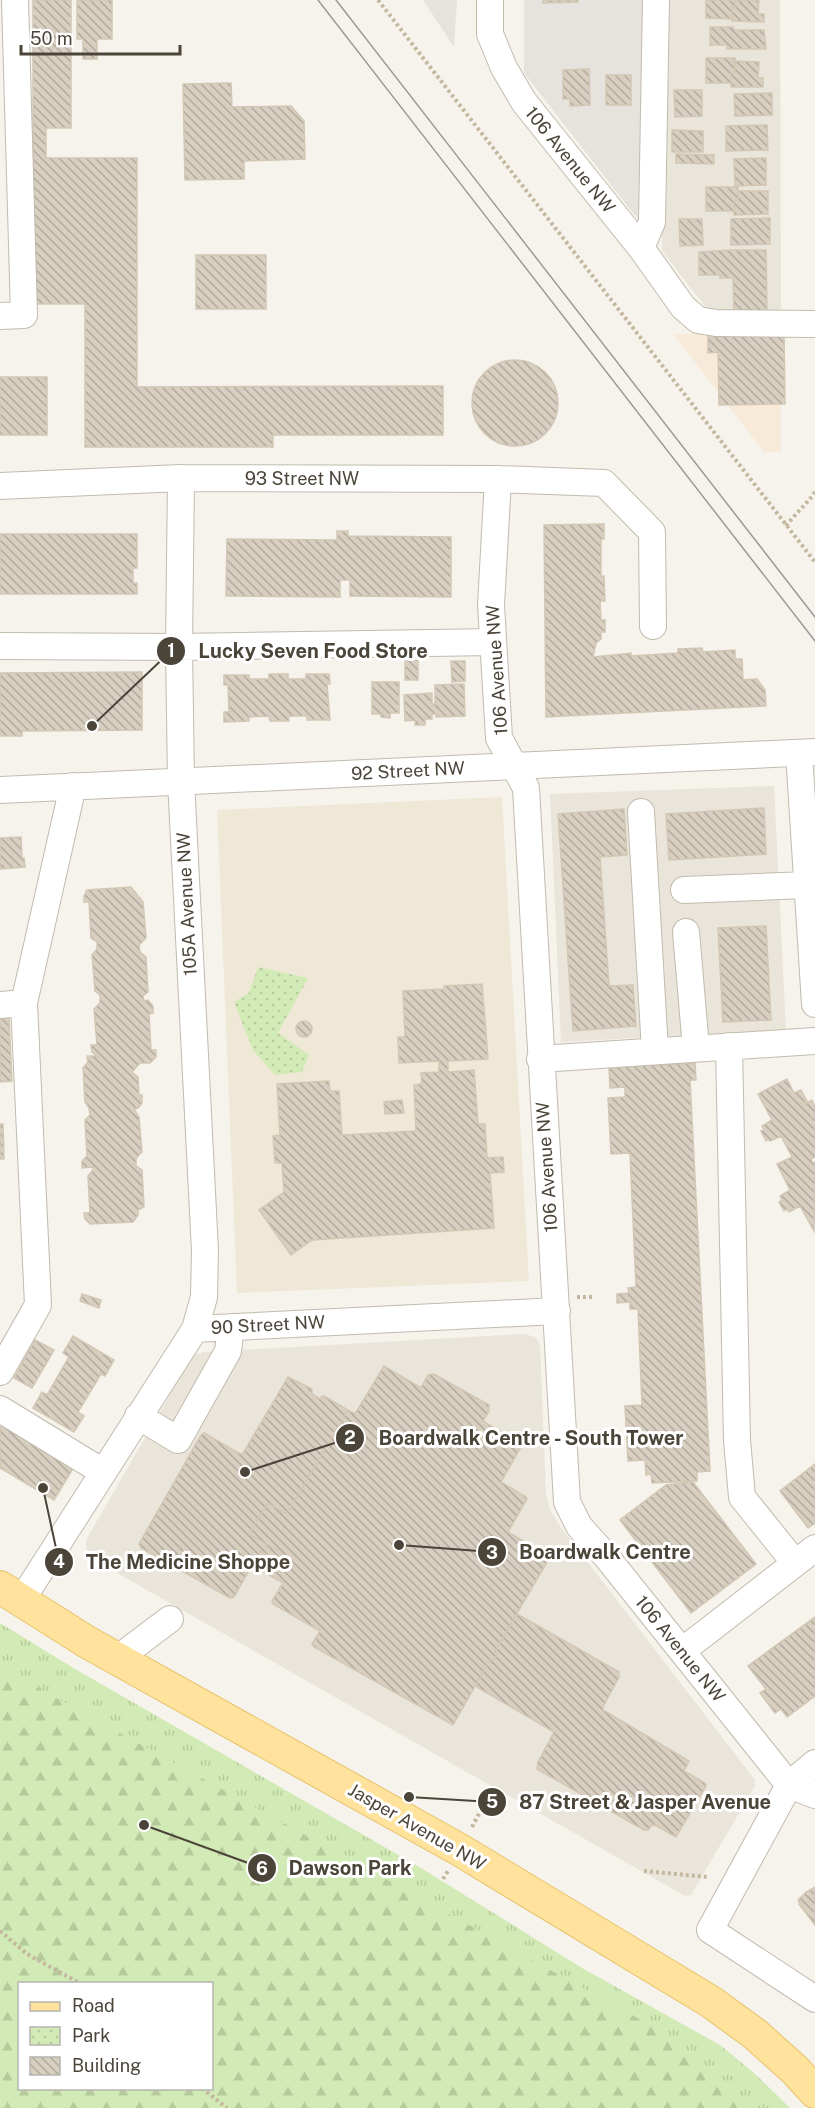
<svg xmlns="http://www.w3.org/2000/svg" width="815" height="2108" viewBox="0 0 815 2108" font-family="'Public Sans',sans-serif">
<defs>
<pattern id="grass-tufts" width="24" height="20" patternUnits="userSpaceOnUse" patternTransform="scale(1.5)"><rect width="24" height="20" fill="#d2eab5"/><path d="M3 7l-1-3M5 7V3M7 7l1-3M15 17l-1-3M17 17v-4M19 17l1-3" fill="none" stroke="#b6ca9c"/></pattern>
<pattern id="forest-firs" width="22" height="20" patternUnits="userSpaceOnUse" patternTransform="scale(1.5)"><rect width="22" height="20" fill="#d2eab5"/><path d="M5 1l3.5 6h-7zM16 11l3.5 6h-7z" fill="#b6ca9c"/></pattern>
<pattern id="park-dots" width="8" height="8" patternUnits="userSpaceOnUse" patternTransform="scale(1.5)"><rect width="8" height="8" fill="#d2eab5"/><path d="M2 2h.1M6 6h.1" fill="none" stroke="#b6ca9c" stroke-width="1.8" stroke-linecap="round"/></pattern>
<pattern id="building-back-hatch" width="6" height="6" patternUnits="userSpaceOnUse" patternTransform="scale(1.5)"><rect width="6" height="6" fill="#d8cfc1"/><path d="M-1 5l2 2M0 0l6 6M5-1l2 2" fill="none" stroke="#b1aa9e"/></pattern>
</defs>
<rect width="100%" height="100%" fill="#f6f3ec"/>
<path fill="#eae5da" d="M661,0H780L781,314L712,315L662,251Z
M774,786L786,1030L561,1042L550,794Z
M525,1334L535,1337L540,1344L546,1494L550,1510L560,1526L755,1780V1786L691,1895L685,1896L94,1560L88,1553L86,1544L87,1538L189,1362L195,1355L203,1352Z"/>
<path fill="#f7ead8" d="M673,334H781V452H764Z"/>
<path fill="#e6e2dd" d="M423,0H457L454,47Z
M524,0H642L643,226L524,73Z"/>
<path fill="#efe8d6" d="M502,797L529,1281L237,1293L217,810Z"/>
<path fill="url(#grass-tufts)" d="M0,1623L75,1669L421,1868L582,1968L720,2045L754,2073L790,2108H683L0,1701Z"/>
<path fill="url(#forest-firs)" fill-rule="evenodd" d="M0,1667L672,2037L756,2108H0ZM20,1984H212V2088H20Z"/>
<path fill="url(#park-dots)" d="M258,967L308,978L278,1033L309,1055L302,1072L275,1075L253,1050L234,1002L249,993Z"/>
<path fill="url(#building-back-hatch)" stroke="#d3c7b4" stroke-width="1.5" d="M33,0H71V128H46V158H137V387L443,386V435H273V447H85V304H33Z
M77,0H112V39H97V59H83V39H77Z
M543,0H578V2L543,3Z
M706,0H735V8L732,7V19L706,18Z
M735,0H759L758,14H764V22L732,21V7L735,8Z
M710,27H733L734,30H764L766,49H727V45H710Z
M706,58H735V72H731V83H706Z
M734,61L759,62L758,78H763V87H731V72H735Z
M589,69L590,105L570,106V99H563V70Z
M606,75H631V105H606Z
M231,83L232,107L291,106L304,121L305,159L244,161V179L185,180L183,84Z
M674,90H702V116L675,117Z
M772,93V115L735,116L734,94Z
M767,125L768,150L726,151V126Z
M672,130L703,131V152H672Z
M676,154L714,155V164L676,163Z
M766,158V185L735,186L734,159Z
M706,187H738V200L734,201V211H706Z
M738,191H768V214L734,215V201L738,200Z
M770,218V244L731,245V219Z
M679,219H702L703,245L680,246Z
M732,250H766L767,313H734L733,278H720V275H699V252Z
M196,255H266V309H196Z
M784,333L785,404L719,405L718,352L708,353V334Z
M472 403a43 43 0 1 1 86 0a43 43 0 1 1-86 0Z
M0,377H47V435H0Z
M604,524V539H601V576H604L605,601H600L601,620H605V632H601V639L596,643L593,657L631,653V656L678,653V649L702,648L703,652L735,650V659H742L743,680L757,679L765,690L766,706L546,717L544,525Z
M337,531H348V536L451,537V597L350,596V580H340V597L226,596L227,539L337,540Z
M0,534H137V568H133V583H137V594H0Z
M405,660H418V680H405Z
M451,661H465V681L452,682Z
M142,672V730L22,731V736H0V673Z
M269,674H288V679H306V674H329L330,684H327L330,720H307V716H288L289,721H270L269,716L249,717V721L224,722V712H229L228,685H224V675H249V679H269Z
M372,682H399V713H390V718L381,717V714H372Z
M464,684L465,716L436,717V714H432V719H425V725H415V720L405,721L404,695L432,693V704H435V685Z
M764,808L766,854L669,860L666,814Z
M624,809L627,855L600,857L609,986L633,985L636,1026L573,1031L558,814Z
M21,837L22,858H24L25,867L0,869V838Z
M131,887L143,902L146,938L139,945L140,952L146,957L148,992L143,996L144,1001L148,1000L153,1006V1013L149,1014L151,1050H156V1057L150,1063H140L132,1072L138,1077L139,1095H142V1103L138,1108L134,1109L139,1117L142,1152L136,1158V1166L142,1170L144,1207L138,1210V1215L133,1222L90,1224L85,1219L84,1213H90L88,1176L93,1170V1167L82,1168V1161L87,1156L85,1120L90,1115L89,1108L85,1102L83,1068L88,1062L87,1056H97L92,1052L91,1045H97L94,1009L100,1003V995L95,991L92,955L97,949V942L91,938L89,902H84V896L87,890Z
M766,926L771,1020L723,1022L718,928Z
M482,984L488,1059L448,1061V1072L474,1070L478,1124H485L487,1158L503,1157L504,1172L490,1173L494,1228L312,1240L291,1255L259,1210L284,1192L282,1163H275L273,1136L280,1135L277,1084L329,1081L330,1091H339L342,1135L416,1131L414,1085L422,1084L421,1073L439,1072V1061L399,1063L398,1037H405L403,991L444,989V986Z
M9,1018L12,1081L0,1082V1019Z
M296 1029a8 8 0 1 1 16 0a8 8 0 1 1-16 0Z
M695,1063L696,1080H690L710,1471L697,1472V1481L652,1483L651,1474L646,1475L645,1460L628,1461L625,1406L642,1405L638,1309H630V1302L617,1303V1294L629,1293L628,1288L636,1287L630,1153L611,1154L608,1098L625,1097V1087L610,1088L609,1067Z
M787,1079L794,1093L801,1090L807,1101L803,1103V1105L812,1100L815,1107V1115L810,1118L815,1117V1157L811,1159L813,1163L815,1162L814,1231L800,1206L789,1212L787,1209L784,1211L779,1202L782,1200L780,1196L790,1190L777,1164L792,1157L781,1136L770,1141L768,1139L766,1141L761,1131L764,1130L762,1126L772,1120L758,1094Z
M402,1100L404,1113L385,1114L384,1102Z
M0,1124H3L4,1159H0Z
M82,1294L101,1300L99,1308L80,1301Z
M73,1336L114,1360L105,1376L101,1374L78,1412L84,1416L74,1432L33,1408L42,1392L47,1395L69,1357L63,1353Z
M35,1340L54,1350L32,1388L14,1378Z
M384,1366L421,1388L428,1375L434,1374L489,1405V1411L483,1421L522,1445L501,1482L526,1497L527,1499L508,1532L550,1557L495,1651L497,1655L494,1660H490L453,1725L314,1647L312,1644L320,1631L273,1604L272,1601L283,1583L252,1565L260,1551L277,1560L282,1553L249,1534L268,1503L285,1513L288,1512L348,1410L355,1414Z
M288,1377L312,1389V1394L320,1399L322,1396H324L348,1410L288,1512L285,1513L268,1503L249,1534L282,1553L279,1558L276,1559L260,1551L234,1597L230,1598L141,1548L139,1544L201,1435L204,1433L242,1455Z
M0,1421L75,1465L54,1500L0,1468Z
M815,1464V1523L808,1528L780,1491Z
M693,1482L756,1564L691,1613L620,1520L666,1485Z
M517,1614L619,1672V1677L603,1707V1710L689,1761L684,1771L705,1783L706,1786L676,1837L653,1824L648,1830H644L537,1769L538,1762L554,1732L477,1687V1683L490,1660H494L497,1655L495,1651Z
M815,1617V1696L787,1717L781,1709L775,1713L760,1693L766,1689L748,1666Z
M815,1887V1925L799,1904L800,1903L798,1900L806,1892Z"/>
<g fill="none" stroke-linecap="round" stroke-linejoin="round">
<defs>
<path id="minor" d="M490,0V34L504,68L524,102L641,248L683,307L698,320L716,323L815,324
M641,248L652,222L656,0
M0,316L24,315L15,0
M498,479L491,605L499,738L526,788L567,1502L579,1526L605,1555L789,1785L815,1795
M0,486L181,478L498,479L604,483L652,532L653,626
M0,646L179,647L493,642
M799,753L815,1004
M0,790L815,752
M641,812L655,1051
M684,890L806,885
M686,932L696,1048
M0,1005L24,1003
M729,1046L737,1440L742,1497L795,1563
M540,1059L815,1041
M195,1329L557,1311
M0,1372L38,1305L24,1003L73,786
M0,1409L103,1472
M138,1416L178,1440L228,1351L231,1327
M21,1601L195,1329L204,1297L205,1251L181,781L179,647L181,478
M682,1651L815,1548
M117,1659L170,1619
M815,1763L789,1785L710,1930L815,1999"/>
<path id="major" d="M0,1587L87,1642L460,1850L711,2002L755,2034L795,2070L815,2092"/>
</defs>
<use href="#minor" stroke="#c2bbae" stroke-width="28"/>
<use href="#major" stroke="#e6c16a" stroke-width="34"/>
<path stroke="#c4b79f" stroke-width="4" stroke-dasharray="3 3" stroke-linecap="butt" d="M378,0L815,562
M786,526C795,514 806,505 815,492
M577,1297H593
M472,1827L480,1812
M644,1871L708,1877
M443,1879L448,1871
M0,1931L27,1954L81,1984
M202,2088L227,2108"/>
<use href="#minor" stroke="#fff" stroke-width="26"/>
<use href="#major" stroke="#ffe39c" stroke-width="32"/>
<path stroke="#9a9a9a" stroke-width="1.5" d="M318,0L815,641
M336,0L815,617"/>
</g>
<g text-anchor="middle" stroke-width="6" stroke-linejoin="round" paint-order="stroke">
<g font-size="18" fill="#4b4439" stroke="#fff">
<text transform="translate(570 160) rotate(51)" y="6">106 Avenue NW</text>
<text x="302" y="485">93 Street NW</text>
<text transform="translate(497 670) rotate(-94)" y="6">106 Avenue NW</text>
<text transform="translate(408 771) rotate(-3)" y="6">92 Street NW</text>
<text transform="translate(187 904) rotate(-93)" y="6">105A Avenue NW</text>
<text transform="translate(547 1167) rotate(-94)" y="6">106 Avenue NW</text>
<text transform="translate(268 1325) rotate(-3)" y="6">90 Street NW</text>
<text transform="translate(680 1649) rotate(51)" y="6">106 Avenue NW</text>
<text transform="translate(417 1827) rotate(30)" y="6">Jasper Avenue NW</text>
</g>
</g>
<path fill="none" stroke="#4b4439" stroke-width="2" d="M92 726L171 651M245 1472L350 1438M399 1545L492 1552M43 1488L59 1562M409 1797L492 1802M144 1825L262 1868"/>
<g fill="#4b4439" stroke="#fff" stroke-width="2">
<circle cx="92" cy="726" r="6"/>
<circle cx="245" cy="1472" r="6"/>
<circle cx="399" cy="1545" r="6"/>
<circle cx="43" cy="1488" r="6"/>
<circle cx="409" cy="1797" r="6"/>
<circle cx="144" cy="1825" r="6"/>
<circle cx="171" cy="651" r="15"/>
<circle cx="350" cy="1438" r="15"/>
<circle cx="492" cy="1552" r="15"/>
<circle cx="59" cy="1562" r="15"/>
<circle cx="492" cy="1802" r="15"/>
<circle cx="262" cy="1868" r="15"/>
</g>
<g font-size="18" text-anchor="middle" font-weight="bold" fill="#fff">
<text x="171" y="657">1</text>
<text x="350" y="1444">2</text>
<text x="492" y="1559">3</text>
<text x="59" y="1568">4</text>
<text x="492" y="1808">5</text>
<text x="262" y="1875">6</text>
</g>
<g font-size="20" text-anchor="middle" font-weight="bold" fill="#4b4439" stroke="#fff" stroke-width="6" stroke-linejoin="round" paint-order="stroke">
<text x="313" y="658">Lucky Seven Food Store</text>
<text x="531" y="1445">Boardwalk Centre - South Tower</text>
<text x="605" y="1559">Boardwalk Centre</text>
<text x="188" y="1569">The Medicine Shoppe</text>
<text x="645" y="1809">87 Street &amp; Jasper Avenue</text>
<text x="350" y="1875">Dawson Park</text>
</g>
<rect x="18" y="1982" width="195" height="108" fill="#ffffff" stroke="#b7b4b0" stroke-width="1.5"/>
<rect x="30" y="2002" width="30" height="9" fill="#ffe39c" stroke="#b7b4b0" stroke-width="1.5"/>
<text x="72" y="2012" font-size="18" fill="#4b4439">Road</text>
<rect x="30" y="2027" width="30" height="18" fill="url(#park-dots)" stroke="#b7b4b0" stroke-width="1.5"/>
<text x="72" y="2042" font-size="18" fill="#4b4439">Park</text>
<rect x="30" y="2057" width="30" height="18" fill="url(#building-back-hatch)" stroke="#b7b4b0" stroke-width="1.5"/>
<text x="72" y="2072" font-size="18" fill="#4b4439">Building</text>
<path d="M21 45v9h159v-9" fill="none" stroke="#4b4439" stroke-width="3"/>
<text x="30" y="45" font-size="18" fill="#4b4439" stroke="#ffffff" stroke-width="4.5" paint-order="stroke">50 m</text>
</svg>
